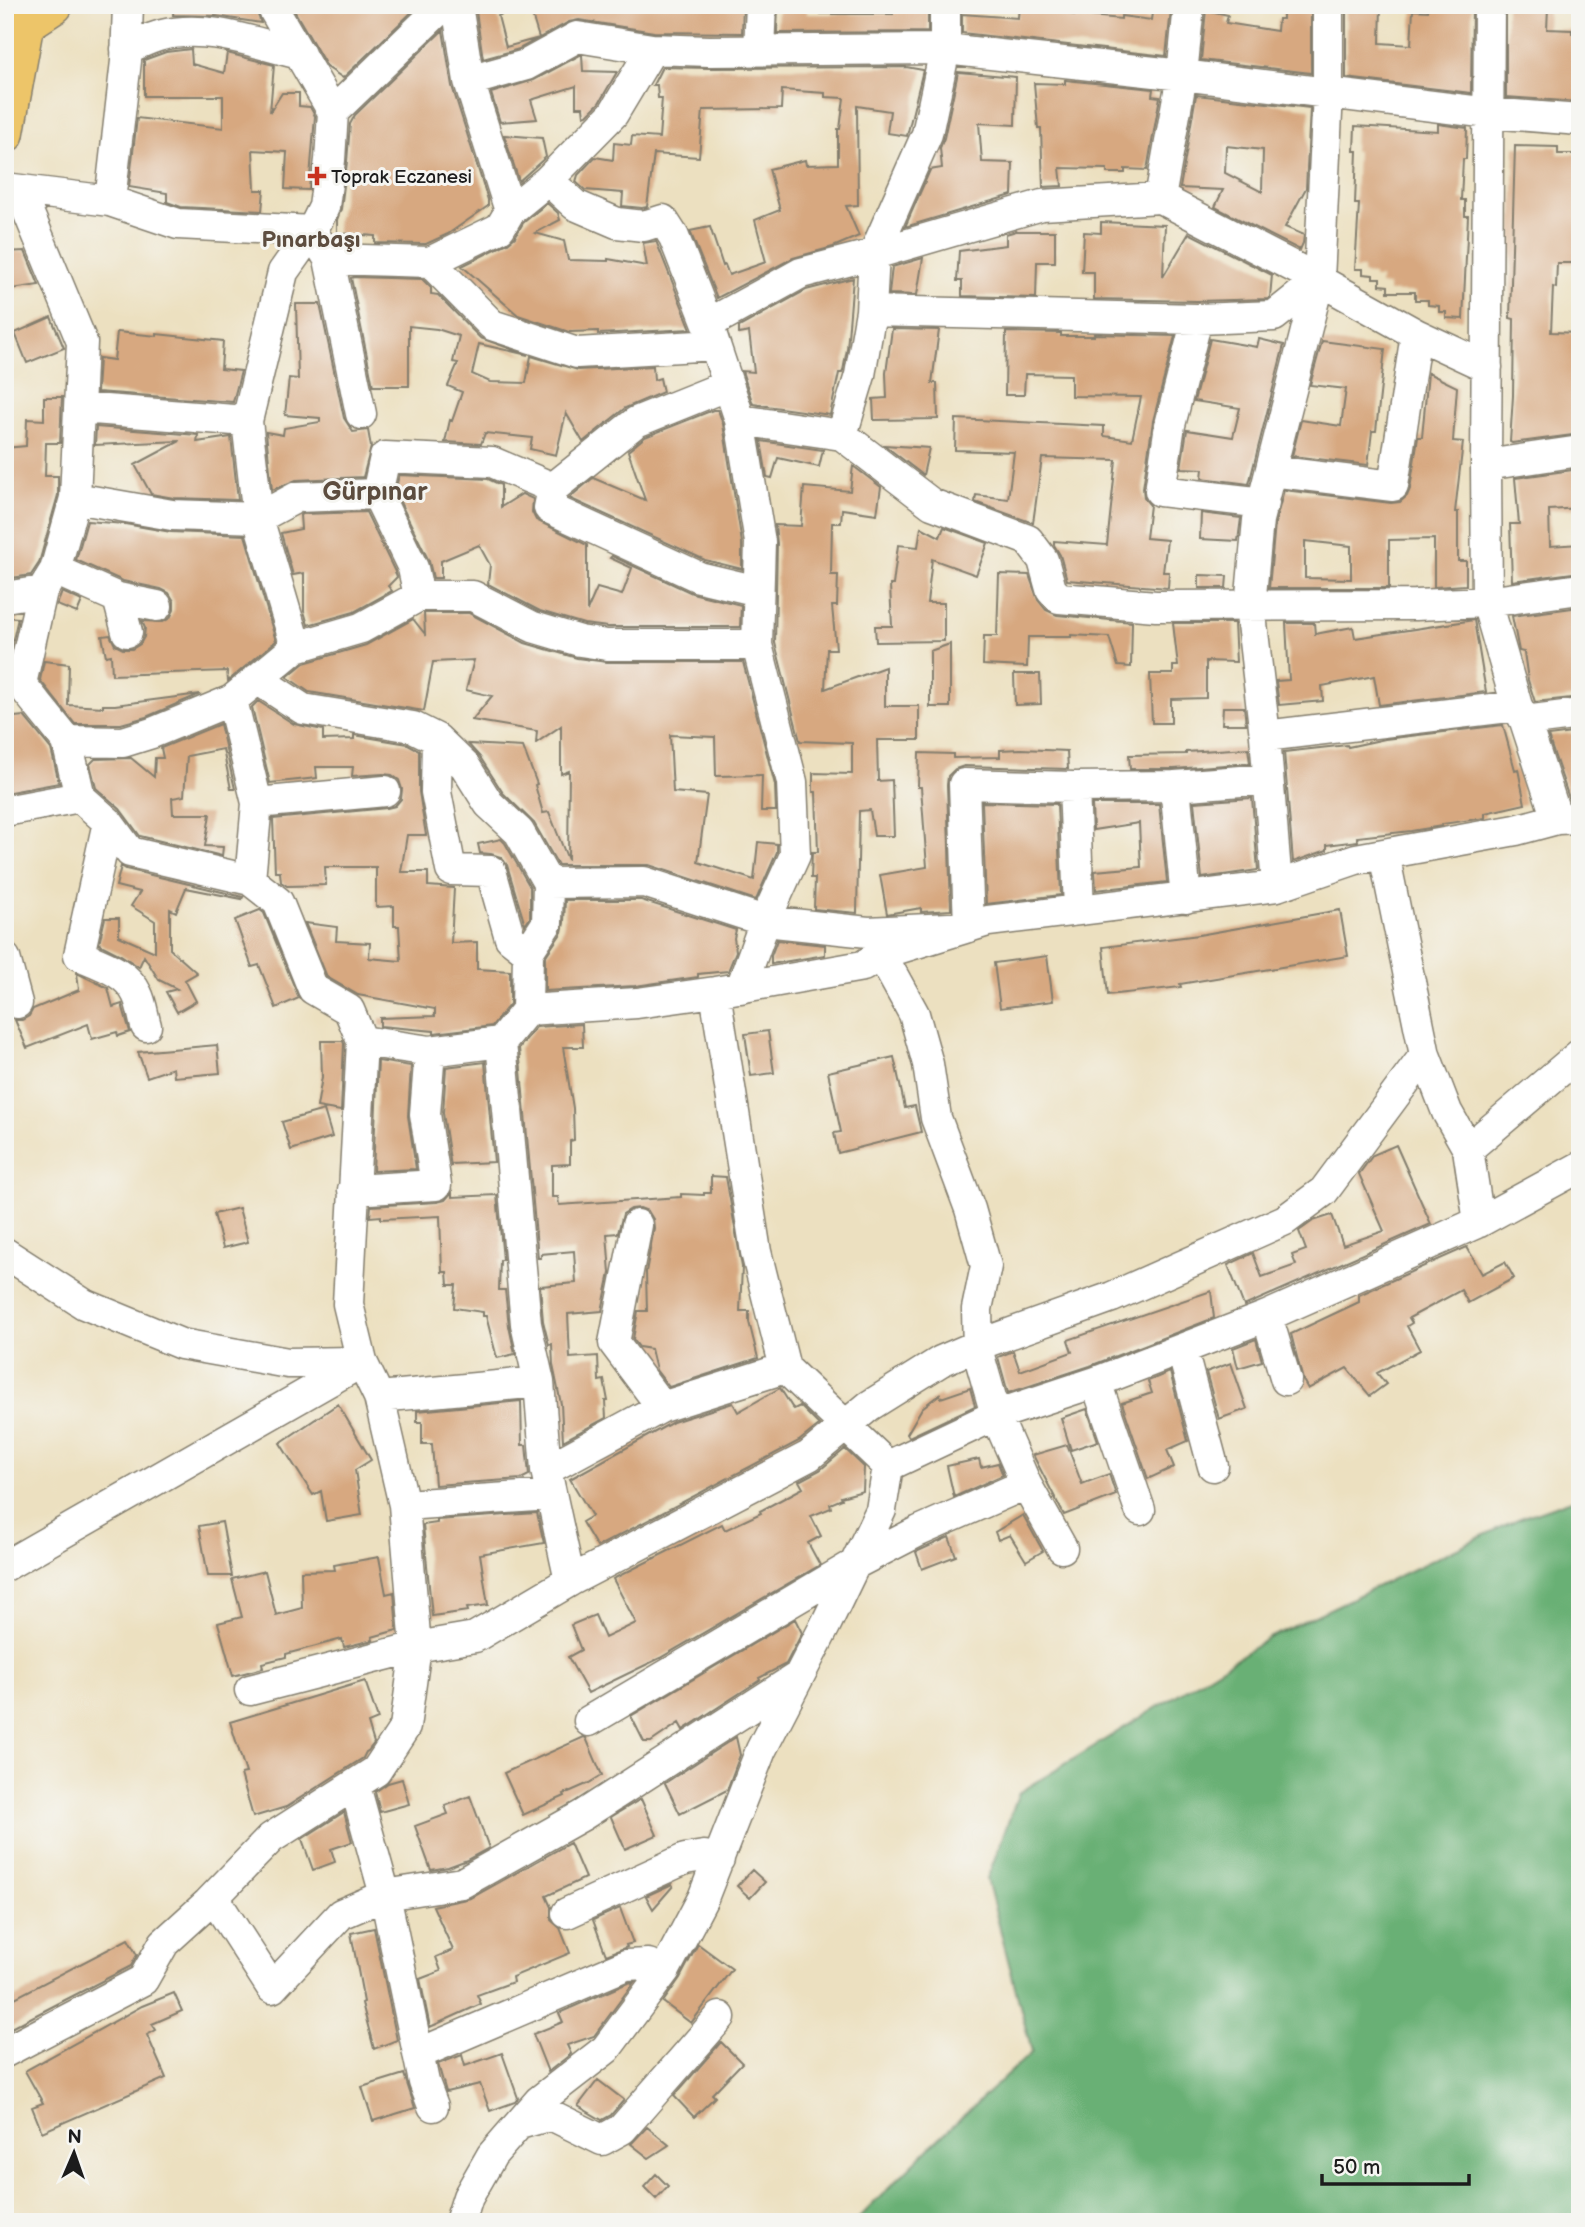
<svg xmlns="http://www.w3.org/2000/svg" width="1585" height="2227" viewBox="0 0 1585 2227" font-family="'Balsamiq Sans',sans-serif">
<rect width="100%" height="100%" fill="#f6f6f2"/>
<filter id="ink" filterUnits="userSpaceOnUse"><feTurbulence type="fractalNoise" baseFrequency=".0143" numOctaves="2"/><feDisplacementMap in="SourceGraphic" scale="14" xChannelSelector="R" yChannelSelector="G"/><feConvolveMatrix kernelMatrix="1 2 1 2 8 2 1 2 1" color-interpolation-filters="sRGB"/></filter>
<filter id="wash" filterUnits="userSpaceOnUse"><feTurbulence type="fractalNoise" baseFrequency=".00686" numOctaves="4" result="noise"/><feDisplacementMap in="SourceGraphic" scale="28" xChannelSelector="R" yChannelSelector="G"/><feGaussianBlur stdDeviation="1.57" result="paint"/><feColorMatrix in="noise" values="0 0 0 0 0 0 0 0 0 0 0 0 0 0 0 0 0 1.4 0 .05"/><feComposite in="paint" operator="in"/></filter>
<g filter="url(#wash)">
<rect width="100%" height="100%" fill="#ece0c0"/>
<path fill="#69b075" stroke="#426648" stroke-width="2" d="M1580,1497V2222H855L934,2143L1032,2052L987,1879L1019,1793L1269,1638L1518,1519Z"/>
<g id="blocks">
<path fill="#d7a880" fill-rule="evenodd" d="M174,5H254L261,23L216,16L173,15Z
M291,5H414L416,8L343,78L327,67Z
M475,5H518L498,16L506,47L539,38L532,15L563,5H743L742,33L654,32L579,20L569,22L519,49L483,59Z
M778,5H807V14H893V6L928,7V32L777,33Z
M1019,5H1039V9L1070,10V14L1121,19V16L1151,20L1153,6L1171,10L1166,56L962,33V14L1018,18Z
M1283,5H1311V73L1201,60L1206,10L1228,15L1226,23L1277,31L1278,19H1283Z
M1346,5H1381L1380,43L1411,45L1413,10L1428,11V5H1472L1471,93L1346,78Z
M1506,6L1548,8L1547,29L1572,30V33H1580V102L1506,97Z
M443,30L452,86L488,200V206L448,234L426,244L375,243V236L337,233V220L341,209L347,162L350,124L355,115Z
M191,49L192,64L224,73L227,53L274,65L270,112L282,93H299V106L310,107L315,116L309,190L285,189L287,152L253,150L255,190H264L262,211L181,207L167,202V193L129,187L137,118L223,128V96H144V60L166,52Z
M580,55H582L583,71L617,72L599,103L587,115L584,116L583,107H576V86L531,100L537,119L500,122L491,93L534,80Z
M662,67L709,68L906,67L923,70L907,136L887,133L890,111L857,106L858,205L846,206L859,236L833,247L793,258L717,298L690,231L710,227L723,266L725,265L729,275L766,262L755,220L780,210L769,169L805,160L806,165L838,164V129H840L844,98L825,97V93L782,90L781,109L703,110L699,157L654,154L647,207L642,208L622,206L623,193L585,190L576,182L578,175L595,157L613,160L614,143L631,145L632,136L659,138L662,98H658L657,85H653Z
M958,72L1016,77L1015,125L979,123L982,162L1013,163L1012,195L905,227L930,170L942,168L940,148L944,138Z
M1065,80L1153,89L1152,96L1160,97L1147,170L1125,169V173H1107V169L1060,168L1062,186L1043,187L1041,128H1038L1034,83L1065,84Z
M1196,95L1310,108L1306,188L1285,227L1304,235L1303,243L1300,250L1215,207L1223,190L1180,188ZM1226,146L1263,150L1262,192L1225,173Z
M1438,124L1467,128L1466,159H1463L1461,200H1465V216H1468L1463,319L1446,318V312H1439V306L1428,305V300H1415V292H1388V286L1380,285V278H1373V275L1363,274V269H1355L1359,204H1355L1357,151H1354L1355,126L1438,131Z
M504,135L542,138L546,157L519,181Z
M1515,146L1558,147V154H1580V263H1557L1556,288L1553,287L1551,332L1580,333V434L1512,443L1510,442L1513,396L1514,319L1510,318Z
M547,203L558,213L560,220L535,233L564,241L568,260L608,261V259L647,266L643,243L656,241L691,329L598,334V331L569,332L518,315L462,266L508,243L515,237L523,223Z
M1101,222L1165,225L1163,277L1189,233L1272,275L1270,297L1268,299L1197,301L1094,299V272H1082L1084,232L1101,233Z
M1016,231H1055V262H1037L1036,298L962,296V281H957L959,251L1006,245V234Z
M25,251L39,285L5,290V252Z
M923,258L917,295L889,294L892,267Z
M354,277L422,279L431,288V294L438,295L480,338L528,355L479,344L472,374L490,382L526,383L531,356L578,370L653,366L654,380L660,378L663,392L625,408L583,442L566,413L556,455L530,449L532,438L485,433L481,444L445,442L450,420L452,421L462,392L448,386L458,363L453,362L459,336L437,329L409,326V386H373L351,278Z
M853,278L847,349L843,371L842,373H839L830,415L753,404L742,371L754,372L749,332L739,334V327L806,290Z
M296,304H320L344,418L353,432L368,430L371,447L363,477L296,480L272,490L266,432L283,435L284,428L320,422V418L285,415L289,378L298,379Z
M51,317L64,348L27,363L15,333Z
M892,329L939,330L932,383H937L938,419L874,420L873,399L887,398L886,373Z
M117,332L157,336V334L223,341L221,369L241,371L233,402L97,392L99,358L114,360Z
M1006,332L1061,333V336H1094V334L1175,336L1153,421L1143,488L1144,498L1150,505L1146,538L1167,540L1163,572H1169L1168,588L1067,580L1060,555L1054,545V541L1107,545L1116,460L1042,458L1033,523L975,502L976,495L1008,499L1014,452L955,450L956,419L1104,426V436L1132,440L1141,397L1071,396V375L1025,374L1024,395H1005Z
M1210,339L1257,347L1259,339L1284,345L1249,484L1202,478L1203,469L1181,468L1187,430L1233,437L1240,408L1194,401Z
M1322,341L1385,349L1376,431H1372L1368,465L1292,456L1301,420L1341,426L1346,389L1310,385Z
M1428,373L1457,387L1453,441L1463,442L1455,512H1458V561H1466V585L1434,587V539L1389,540V588H1269L1275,523L1284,490L1391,503L1400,502L1407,496L1410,489L1418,437H1422ZM1305,541L1351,546V579L1305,578Z
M44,397H62L60,443H46L45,476H58V495L39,563L31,575L5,579V448L26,446L27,419L44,420Z
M713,410H718L723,424L742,543V569L705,560L569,498L593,478L645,500L628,451L645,437Z
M96,427L198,435L197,442L231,437L238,500L174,498L151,494L135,465L180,441L95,445Z
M761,441L823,450L819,467L778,458L772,478L767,477Z
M884,445L929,448L923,475Z
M853,466L881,487L877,514L842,509L841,523H832L831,575H838L837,606H832L836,649H827L825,689L885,667V706H919V740H877L878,781L892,780L894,836H874L870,810L859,811L857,913L814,909L815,878H811L812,852H818L816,792H813V773L852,774V743L800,741L775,643L777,543L775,525L801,526L804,487L850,491Z
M1580,469V508L1549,510L1550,546L1580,544V572L1512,581L1510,524H1519L1515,478Z
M399,475L488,479L501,485V507L522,494L533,499L532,512L536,520L587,545V611L597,588L622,595L632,568L610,558L612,556L692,593L741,605L740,627H608L584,624L540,611L488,584L490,565L479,545L441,561V578H433L429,561L395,492Z
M366,512L396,574L397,577L388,586L392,591L354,612L308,625L304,611V573L293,575L281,533L301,529L300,515L302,514Z
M1201,513L1241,518L1238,541L1200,539Z
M87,521L125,524L171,532L245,535L276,641L228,681L227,671L112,675L111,655L106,656L102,636L110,635L115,645L123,649H132L140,644L144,637L145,628L142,621L163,622L170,618L174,610V601L169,593L161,589L123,581L76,560Z
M921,527L940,537L944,527L988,543L976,575L932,559L927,603H944V641L876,642L875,626H892L890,585H893L898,545L918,547Z
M999,574L1029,575L1038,600L1046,610L1057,615L1132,622L1131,667L1118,666L1109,637L1071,635V637H1028L1027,667L983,665L984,636H997Z
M1199,575L1227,576L1226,588H1199Z
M62,592L82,601L77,613L57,605Z
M1580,607V697L1535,702L1528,680L1524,652L1519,651L1512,616Z
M424,613H469L525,643L577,658L607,662H743L775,785L776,811H761L762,775L716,776L715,737L670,735L673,792L707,795L698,862L754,880L758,842L777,844V852L756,900L649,865H558L534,823L503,793L480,757L468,744L523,747L537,784L535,785L543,813L549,812L568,860L569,771L561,774V726L536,743L537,731L472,720L492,696L466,690L474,660L433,662L424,711L309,692L287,677L304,663L366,645L413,619L425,634Z
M5,617L18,618L5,674Z
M1474,620L1486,692L1379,705L1374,676L1322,686L1323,701L1279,705L1276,681L1289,680L1286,623H1314L1315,634L1353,627L1355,638Z
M1173,623H1234L1236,662L1206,661V698L1171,699V723H1152L1150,674H1173V666H1178Z
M950,644V707H930V651Z
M44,661L69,664L68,705L103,707V705H115L200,694L146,717L121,724H75L40,680Z
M1014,674H1040L1041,704L1015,705Z
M258,701L294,724L323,730V740L354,739V735L408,744L419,750V792L426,835H407L401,872H428V886L454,888L451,943L477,942V969L510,971V1004L492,1026L434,1033V1031L380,1026V1018L435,1016V1009L358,995L327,977L305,923L337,927L336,941L370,943L369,958L401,961L399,926H394V906L376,907V867H325L326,885L287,886L281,882L280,872H275L273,819L387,808L395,806L401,799L402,789L399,780L392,775L383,774L352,776L353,767H316L317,778L270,783L252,707Z
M1223,707H1244L1246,724H1222Z
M24,716L51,749L59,783L5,793V718Z
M220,724L235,789H231L223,749L187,756L184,796L172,798L173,814H210L205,846L223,847L222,856L140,836L120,809L96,788L90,764L95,759L131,758L154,777L155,758H163L161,748Z
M1503,725L1515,770L1518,769L1525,804L1485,813V818L1442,824V826L1411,831L1357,837L1358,841L1327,845V850L1293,862L1284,752L1347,745L1348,747L1385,739Z
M1580,732V801H1570L1548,736Z
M1248,748L1250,763L1174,769H1130L1129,755L1186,754V752Z
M1021,749L1067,751L1068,769L964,766L955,769L948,776L947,785L951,910L921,912V908L887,914L880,875L927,867L921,787H918L919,753L953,754V758L1000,757V750Z
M1252,798L1258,870L1202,878L1194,802Z
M982,802L1057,804L1061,895L986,904Z
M1092,804H1159L1167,882L1096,890L1095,871L1141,867L1139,823L1093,830Z
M501,839L505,843L530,887V918L525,925L507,865L501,857L491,854L480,853L478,844Z
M121,866L126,869L243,897L242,899L186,888L176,912L170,909V949L197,973L185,980L196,1001L177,1012L166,992L177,989L159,980L144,956L139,967L121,955L99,944L105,918H119V936L155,952V921L131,906L140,892L116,886Z
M565,900H641L736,930L734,938L736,951L728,971L698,974V977L635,986L545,991V957L562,932L564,923Z
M260,910L264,913L299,998L276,1008L259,965L252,967L235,920Z
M1340,910L1348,956L1180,984L1181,987L1108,995L1103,947L1199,935Z
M777,940L825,945V955L771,964V956Z
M1047,956L1053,1001L1000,1008L994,963Z
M77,973L108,988L113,1007L122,1004L130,1032L118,1036L117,1032L92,1039L88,1024L27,1048L15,1020H22L29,1016L33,1009L79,990Z
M582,1024L583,1047H563L573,1108L574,1140L570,1141V1164L552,1165V1197H558L559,1205L681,1197V1194L704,1195V1193H711V1176L726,1177L742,1267L740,1311H749V1322L758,1358L669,1387L656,1370L651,1349L639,1347L633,1339L638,1311H647L646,1272L654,1228L653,1219L648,1211L640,1208L631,1209L623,1214L618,1233L607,1234L610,1273L602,1311L568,1314L570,1358L598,1356L599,1381L604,1380L608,1401H605L606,1418L563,1441L561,1404L553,1365L552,1344L549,1345L543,1321L540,1286L576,1283L574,1251L541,1254V1258H538L519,1048L536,1027Z
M768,1031L774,1073L751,1076L745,1034Z
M321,1041H343L344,1044L341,1111L317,1107L322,1077Z
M217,1045L220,1073L174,1077L173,1068L147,1077L138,1052Z
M894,1057L905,1108L915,1106L921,1132L838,1153L834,1133L841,1132L828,1072Z
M378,1061L411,1066L408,1116L416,1169L373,1171Z
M485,1062L494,1162L451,1164V1167L443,1113L446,1067Z
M324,1110L332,1137L291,1150L282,1122Z
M1396,1145L1431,1224L1244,1306L1228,1265L1253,1253L1262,1277L1296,1265L1292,1255L1306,1250L1299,1231L1313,1221L1332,1215L1343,1245L1384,1231L1359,1174L1373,1155Z
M452,1192V1197L497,1195L503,1260H500L499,1290H505L509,1326L515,1354L497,1358L486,1316H483V1312L454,1308L456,1285H448L447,1272H442L440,1216L381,1219V1216L370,1217L371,1206L437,1202L445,1200Z
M239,1208L248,1242L223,1248L214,1214Z
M1467,1247L1482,1274L1505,1262L1514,1278L1468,1303L1461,1290L1409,1318L1412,1323L1407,1326L1420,1350L1377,1373L1386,1384L1370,1396L1347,1368L1308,1389L1303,1380L1291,1334L1359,1302V1295Z
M1211,1291L1214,1318L1090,1366L1008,1393L998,1357L1013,1351L1020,1371L1072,1352L1068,1340Z
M1256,1339L1262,1361L1238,1368L1233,1348Z
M1231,1363L1247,1409L1219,1419L1206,1372Z
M1170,1372L1188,1441L1167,1450L1174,1467L1148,1479L1122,1403L1152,1393L1148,1381Z
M780,1388L792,1407L794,1409L800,1406L819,1425L799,1441L597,1547L582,1522L592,1516L570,1479L673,1422L733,1403L738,1412Z
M970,1388L975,1406L909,1437L907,1434L922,1408L940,1394L941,1398Z
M521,1401L522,1445H526L529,1475L521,1479L435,1485L432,1444H422V1422H417V1411Z
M338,1404L371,1460L355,1470L362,1515L326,1521L321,1491L313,1495L280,1443Z
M1087,1409L1098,1441L1071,1450L1061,1418Z
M1067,1445L1082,1484L1109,1474L1116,1495L1064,1515L1033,1455Z
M845,1449L864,1467L863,1491L841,1497L842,1499L830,1504L831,1508L811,1516L821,1536L808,1543L820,1565L660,1658L588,1693L568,1657L581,1650L571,1625L595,1615L605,1638L636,1623L613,1579L722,1524L725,1530L761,1513L760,1511L803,1488L799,1481L820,1470Z
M979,1459L981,1467L998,1463L1003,1475L954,1497L947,1466Z
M537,1513L544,1543L480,1554L488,1605L467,1608L468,1611L432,1616L423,1525L437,1523V1520Z
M1023,1515L1043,1551L1026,1561L1010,1535L998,1540L995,1532Z
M222,1522L232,1576H208L199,1526Z
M949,1537L956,1556L922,1569L916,1552Z
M379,1557L386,1594L394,1592L397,1630L372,1637L373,1640L344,1647L342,1639L286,1654V1657L262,1663L263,1668L233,1676L218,1623L242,1617L232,1579L265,1571L276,1615L302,1608L301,1571L335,1570L334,1565Z
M795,1619L802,1633L786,1664L759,1678L760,1680L683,1730L679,1723L651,1742H644L631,1716Z
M365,1681L378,1719L368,1723L374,1743L368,1751L366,1752L363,1758L286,1807L253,1817L241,1774L246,1773L230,1722Z
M584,1737L586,1738L602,1775L589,1783L564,1794L565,1796L523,1815L504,1773Z
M736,1737L740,1755L727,1790L680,1814L665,1783Z
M402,1779L409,1804L380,1812L375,1792L388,1783Z
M470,1796L489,1848L467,1860L448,1867L431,1870L415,1826L448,1814L445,1806Z
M641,1799L657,1835L625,1849L611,1817Z
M344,1812L352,1842L331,1849L335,1862L313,1870L302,1839Z
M570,1843L585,1878L546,1896L551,1907V1920L560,1928L570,1953L512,1977L513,1982L477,1995L481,2004L430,2027L420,1979L441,1971L436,1957L453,1950L433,1906L471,1898Z
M752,1870L765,1882L750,1898L737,1886Z
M672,1884L673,1886L653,1909L646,1896Z
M620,1908L633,1943L626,1945L627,1947L606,1955L593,1920Z
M374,1928L397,2040L374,2049L362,2003L364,2002L351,1933Z
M128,1939L137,1955L131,1966L5,2031V2003Z
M698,1944L732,1969L691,2023L663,2002L680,1978Z
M630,1982H634L594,2036L567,2045L571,2054L548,2072L533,2034L563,2022L559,2013Z
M174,1993L182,2011L152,2024L156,2030L147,2035L166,2078L42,2132L32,2107L43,2103L25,2071L142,2006Z
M721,2042L742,2063L712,2094L715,2097L694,2117L674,2096Z
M502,2053L518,2098L515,2102L490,2111L480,2084L446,2092L438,2064L462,2055L465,2066Z
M404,2074L415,2108L373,2121L362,2087Z
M598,2080L624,2100L611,2115L602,2120L578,2106Z
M647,2127L669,2145L649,2158L631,2144Z
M656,2174L668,2186L656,2199L644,2187Z"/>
</g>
</g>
<g filter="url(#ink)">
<use href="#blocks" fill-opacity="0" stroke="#847e6e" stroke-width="2"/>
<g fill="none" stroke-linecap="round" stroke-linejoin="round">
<defs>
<path id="minor" d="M271,5L333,112
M457,5L469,81L510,211
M1489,5L1486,465L1487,602L1517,706L1525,721L1557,819
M126,49C138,44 150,38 162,35C208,24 255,43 300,54
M759,50L761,5
M469,81L526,65L577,37L652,49
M548,180L575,205L617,223L644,226L663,220L674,237L708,324L740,420L760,542L757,645L792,782L795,855L765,921L741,988
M5,188L110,201L178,224L312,231
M1160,198L1182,75L1189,5
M110,201L126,61L128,5
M312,231L329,259L430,262L492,325L577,353L715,345
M329,259L361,414
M430,262L500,228L510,211L548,180L613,114L652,49L709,51L945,49L1182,75L1489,113L1580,120
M871,311L1197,319L1274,316L1319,280
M1197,319L1170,425L1160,491L1264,503
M708,324L801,273L874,254L1042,205L1160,198L1319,280L1416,334L1487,367
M80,408L247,421
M740,420L842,435L932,504L1028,540L1043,560L1051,589L1059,598L1156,606L1415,605L1487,602L1580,589
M842,435L860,375L871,311L874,254L927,134L945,49V5
M1486,465L1580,451
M1271,471L1393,486L1416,334
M553,488L636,422L728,385
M377,494L385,457L492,462L553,488L549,508L699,577L758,591
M75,498L172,515L258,518L297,497L377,494L413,568L419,596
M55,570L118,598L157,606
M5,597L42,591
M118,598L127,632
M296,647L258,518L247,421L283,272L312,231L324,207L330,160L333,112L444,5
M257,679L303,709L413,727L437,739L465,766L489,804L519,832L548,883L547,923L528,952L527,1010
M232,700L257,803L250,880
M1525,721L1580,714
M1265,736L1517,706
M437,739L436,792L451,870L491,871L510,938L528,952
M67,741L123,742L152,733L232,700L296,647L361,628L419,596H473L533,627L580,641L607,645H757
M1175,786L1186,898
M1074,787L1079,910
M80,797L108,822L130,852L250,880L278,902L313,989L349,1010L362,1041L430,1051L501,1042
M257,803L385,791
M5,811L80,797L67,741L21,684L42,591L55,570L75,498L82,342L19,190
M108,822L79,955C100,964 127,972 137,994C142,1004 143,1016 146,1026
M1384,854L1425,1055L1447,1112L1468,1149L1479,1222
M548,883L644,882L765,921L868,932L969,927L964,784L1074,787L1175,786L1268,779
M1277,886L1265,736L1250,606L1258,520L1319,280L1328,92V5
M881,954L914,1014L928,1064L936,1118L970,1209L986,1266L977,1309L978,1352L996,1415L1026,1484L1062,1548
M5,958L17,1003
M1468,1149L1580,1054
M353,1190L436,1185L425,1114L430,1051
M637,1225L614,1343L662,1407
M5,1253L84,1304L181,1344L288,1363L358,1362
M1267,1316L1286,1380
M1182,1350L1213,1466
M1096,1382L1140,1510
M379,1397L539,1382
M888,1466L996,1415L1096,1382L1267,1316L1479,1222L1580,1167
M546,1470L662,1407L785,1368
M404,1505L551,1495
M5,1566L362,1362
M570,1581L546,1470L539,1382L526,1324L501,1042L527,1010L637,1003L715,992L863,966L881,954L988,921L1277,886L1356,859L1516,830L1557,819L1580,818
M250,1690L416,1647L475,1637L570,1581L809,1456L869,1406L941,1361L978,1345L1112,1297L1285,1220L1324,1191L1425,1055
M589,1721L855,1564L919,1531L1026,1484
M355,1786L385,1895L462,1883L583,1815L799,1676
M214,1898L272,1988L341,1914L385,1895L424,2082L433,2106
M567,1913L685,1859L704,1856L719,1859
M5,2052L143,1980L164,1943L208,1903L271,1838L376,1771L405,1727L416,1647L404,1505L379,1397L362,1362L348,1304L362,1041
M418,2054L626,1965L648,1964L665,1970
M519,2124L551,2115L602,2140L622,2129L720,2017
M460,2222L468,2197L492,2155L539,2101L606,2049L665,1970L703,1898L761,1750L826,1624L881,1510L888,1466L785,1368L756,1252L715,992"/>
<path id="major" d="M5,23L25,24L54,5
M5,134L25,24"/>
</defs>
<use href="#minor" stroke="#847e6e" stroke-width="33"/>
<use href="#major" stroke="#847e6e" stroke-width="40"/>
<use href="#minor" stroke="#fff" stroke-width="30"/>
<use href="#major" stroke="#edc569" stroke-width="37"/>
</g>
</g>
<path fill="#c8321e" stroke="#f6f6f2" stroke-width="2.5" d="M313.5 165.5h7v7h7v7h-7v7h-7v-7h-7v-7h7z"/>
<g text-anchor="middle" stroke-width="6" stroke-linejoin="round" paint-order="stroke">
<g font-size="19" fill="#1c1c1c" stroke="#f6f6f2" text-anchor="start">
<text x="331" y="183">Toprak Eczanesi</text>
</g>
<g font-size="23" font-weight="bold" fill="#5d4d3f" stroke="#f6f6f2">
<text x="311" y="247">Pınarbaşı</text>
</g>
<g font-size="26" font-weight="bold" fill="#5d4d3f" stroke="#f6f6f2">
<text x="375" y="500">Gürpınar</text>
</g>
</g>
<rect width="1585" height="2227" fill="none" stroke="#f6f6f2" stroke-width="28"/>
<g transform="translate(74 2153) rotate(2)" stroke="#f6f6f2" stroke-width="5" paint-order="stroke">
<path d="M0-5L12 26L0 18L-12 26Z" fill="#1c1c1c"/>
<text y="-10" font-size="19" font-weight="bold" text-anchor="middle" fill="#1c1c1c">N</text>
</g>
<path d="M1322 2174v10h147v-10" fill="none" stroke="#1c1c1c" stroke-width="3.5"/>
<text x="1333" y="2174" font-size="21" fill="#1c1c1c" stroke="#f6f6f2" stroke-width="5" paint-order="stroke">50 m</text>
</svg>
